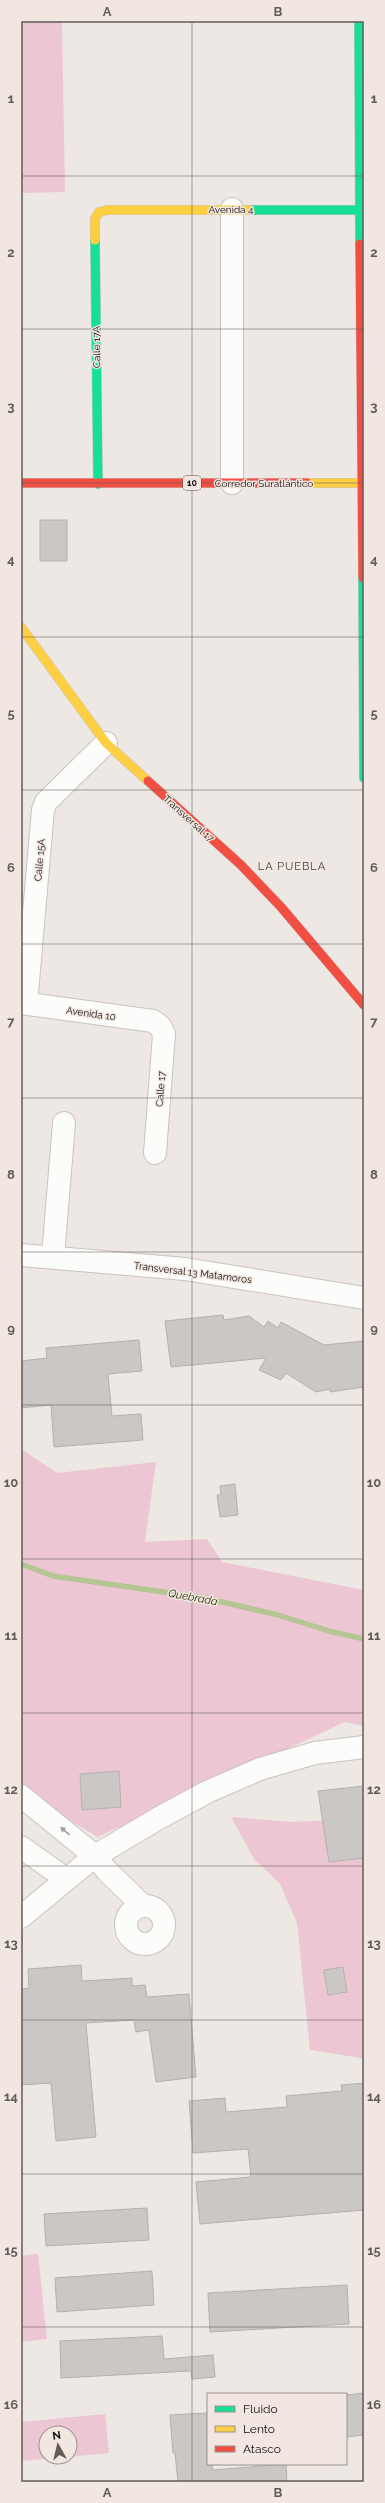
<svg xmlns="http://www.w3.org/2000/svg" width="385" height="2503" viewBox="0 0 385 2503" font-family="Raleway,sans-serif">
<rect width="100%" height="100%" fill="#eee8e4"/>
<path fill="#edc6d4" d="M21,21H62L65,192L21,193Z
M21,1449L57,1473L156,1462L145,1542L207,1539L222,1562L364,1590V1726L345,1722L98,1837L21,1792Z
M231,1817L291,1822L333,1820L364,1860V2062L361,2058L310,2050L297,1923L280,1884L254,1859Z
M38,2254L47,2339L21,2342V2256Z
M105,2414L109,2453L70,2457V2433H46V2457H65L21,2461V2422Z"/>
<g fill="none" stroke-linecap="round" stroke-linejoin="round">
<path stroke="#b5c694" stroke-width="5.5" d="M21,1564L53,1576L205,1598L278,1615L329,1631L364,1639"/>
</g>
<path fill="#cac7c4" stroke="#b4b1ad" d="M40,520H67V561H40Z
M223,1315L224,1320L249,1316L264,1327L268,1321L278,1328L281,1322L324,1345L364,1341V1387L330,1392V1389L316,1392L286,1373L281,1380L259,1370L266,1358L171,1367L165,1321Z
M139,1340L142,1371L108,1374L112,1416L141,1414L143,1440L54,1447L51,1405L21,1408V1361L47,1358L46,1348Z
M235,1484L238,1515L220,1517L217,1495H221L220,1486Z
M119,1771L121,1807L82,1810L80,1774Z
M364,1786V1858L329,1862L318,1791Z
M81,1965L82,1981L132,1978V1986L145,1985L147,1997L189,1994L196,2077L156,2082L149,2030L136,2032L134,2020L86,2023L96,2137L56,2141L51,2083L21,2085V1989L29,1988L28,1969Z
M343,1967L347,1992L328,1995L324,1970Z
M364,2083V2210L200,2224L196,2182L251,2177L248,2149L193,2153L189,2101L225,2098L226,2112L287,2107L286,2096L342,2091L341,2085Z
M147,2208L149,2240L46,2246L44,2214Z
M152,2271L154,2305L57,2312L55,2278Z
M347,2285L349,2324L210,2332L208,2293Z
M162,2336L164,2359L213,2355L215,2377L192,2379L191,2371L61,2378L60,2341Z
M364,2393V2435L346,2437V2395Z
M208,2413V2466L212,2465L213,2470L286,2464L287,2482H178L175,2453H173L170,2415Z"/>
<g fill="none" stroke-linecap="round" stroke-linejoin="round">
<defs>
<path id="street" d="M232,209V483
M21,1003L153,1021L160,1026L164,1034L155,1153
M26,1004L43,810L46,802L106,743
M21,1255L185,1269L364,1298
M53,1256L64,1123
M21,1796L95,1856L107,1871L143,1906
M21,1847L66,1879
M126 1925a19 19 0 1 1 38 0a19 19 0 1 1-38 0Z
M21,1917L95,1856L159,1818L207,1792L260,1769L315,1753L364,1747"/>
<path id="fast" d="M359,21L360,244
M250,210H364
M95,240L98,484
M363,578L364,778"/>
<path id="slow" d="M95,240V219L99,212L107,210H250
M307,483H364
M21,627L106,743L148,781"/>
<path id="jam" d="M360,244L363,578
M21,483H307
M148,781L241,865L281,907L364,1005"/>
</defs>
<use href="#street" stroke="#c8c3c0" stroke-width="24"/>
<use href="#fast" stroke="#c8c3c0" stroke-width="10"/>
<use href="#slow" stroke="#c8c3c0" stroke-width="10"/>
<use href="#jam" stroke="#c8c3c0" stroke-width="10"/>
<use href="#street" stroke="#fcfcfb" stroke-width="22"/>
<use href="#fast" stroke="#16e098" stroke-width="9"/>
<use href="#slow" stroke="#ffcf43" stroke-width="9"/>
<use href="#jam" stroke="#f24e42" stroke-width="9"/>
</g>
<defs><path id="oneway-solid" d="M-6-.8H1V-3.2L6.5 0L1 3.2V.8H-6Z"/></defs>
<use fill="#9f9d9c" href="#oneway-solid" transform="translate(65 1831) rotate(-140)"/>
<path fill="none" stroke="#605b58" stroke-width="1" stroke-opacity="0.55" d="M192,21V2482M21,176H364M21,329H364M21,483H364M21,637H364M21,790H364M21,944H364M21,1098H364M21,1252H364M21,1405H364M21,1559H364M21,1713H364M21,1866H364M21,2020H364M21,2174H364M21,2327H364"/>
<g text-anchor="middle" stroke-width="3" stroke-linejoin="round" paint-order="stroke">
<rect fill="#f2e7e0" stroke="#56504c" stroke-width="1" x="183" y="476" width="18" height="14" rx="3"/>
<g font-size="9" font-weight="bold" fill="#130f0d">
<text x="192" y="486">10</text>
</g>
<g font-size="10" fill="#130f0d" stroke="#f2e7e0">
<text x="231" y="213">Avenida 4</text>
<text transform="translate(96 347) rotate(-91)" y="4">Calle 17A</text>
<text x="264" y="487">Corredor Suratlántico</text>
<text transform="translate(189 818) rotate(42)" y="4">Transversal 17</text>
<text transform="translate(39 860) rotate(-85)" y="4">Calle 15A</text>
<text transform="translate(91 1013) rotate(8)" y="4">Avenida 10</text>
<text transform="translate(160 1089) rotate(-86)" y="4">Calle 17</text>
<text transform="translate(193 1272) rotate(7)" y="4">Transversal 13 Matamoros</text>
</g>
<g font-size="11" letter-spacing="1" fill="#483f39" stroke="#f2e7e0">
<text x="292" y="870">LA PUEBLA</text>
</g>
<g font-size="11" font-style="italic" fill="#233300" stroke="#f2e7e0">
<text transform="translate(193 1597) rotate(10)" y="4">Quebrada</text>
</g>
</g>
<rect width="385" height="2503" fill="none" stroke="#f2e7e0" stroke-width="44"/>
<rect x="207" y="2393" width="140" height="72" fill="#f2e7e0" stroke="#99918c"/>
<rect x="215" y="2406" width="20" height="6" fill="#16e098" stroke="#99918c"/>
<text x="243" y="2413" font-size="12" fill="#130f0d">Fluido</text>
<rect x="215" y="2426" width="20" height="6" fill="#ffcf43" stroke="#99918c"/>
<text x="243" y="2433" font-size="12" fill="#130f0d">Lento</text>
<rect x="215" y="2446" width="20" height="6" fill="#f24e42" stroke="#99918c"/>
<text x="243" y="2453" font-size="12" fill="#130f0d">Atasco</text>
<g transform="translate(58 2445) rotate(352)"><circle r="19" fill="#f2e7e0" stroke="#99918c"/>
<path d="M0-3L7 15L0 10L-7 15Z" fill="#605b58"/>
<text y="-6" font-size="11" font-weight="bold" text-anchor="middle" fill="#130f0d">N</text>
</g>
<rect x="22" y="22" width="341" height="2459" fill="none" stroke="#605b58" stroke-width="1.5"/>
<g font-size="13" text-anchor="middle" font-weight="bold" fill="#605b58">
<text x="107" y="16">A</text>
<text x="278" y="16">B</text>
<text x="11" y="103">1</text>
<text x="374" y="103">1</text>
<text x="11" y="257">2</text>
<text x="374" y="257">2</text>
<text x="11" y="411">3</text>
<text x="374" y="411">3</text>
<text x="11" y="564">4</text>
<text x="374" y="564">4</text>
<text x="11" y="718">5</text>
<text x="374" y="718">5</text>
<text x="11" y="872">6</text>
<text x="374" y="872">6</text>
<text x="11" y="1026">7</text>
<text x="374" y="1026">7</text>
<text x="11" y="1179">8</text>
<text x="374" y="1179">8</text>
<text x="11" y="1333">9</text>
<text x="374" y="1333">9</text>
<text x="11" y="1487">10</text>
<text x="374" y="1487">10</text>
<text x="11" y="1640">11</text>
<text x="374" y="1640">11</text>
<text x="11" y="1794">12</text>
<text x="374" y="1794">12</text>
<text x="11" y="1948">13</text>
<text x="374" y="1948">13</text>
<text x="11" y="2101">14</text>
<text x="374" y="2101">14</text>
<text x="11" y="2255">15</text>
<text x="374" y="2255">15</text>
<text x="11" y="2409">16</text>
<text x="374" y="2409">16</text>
<text x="107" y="2497">A</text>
<text x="278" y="2497">B</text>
</g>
</svg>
